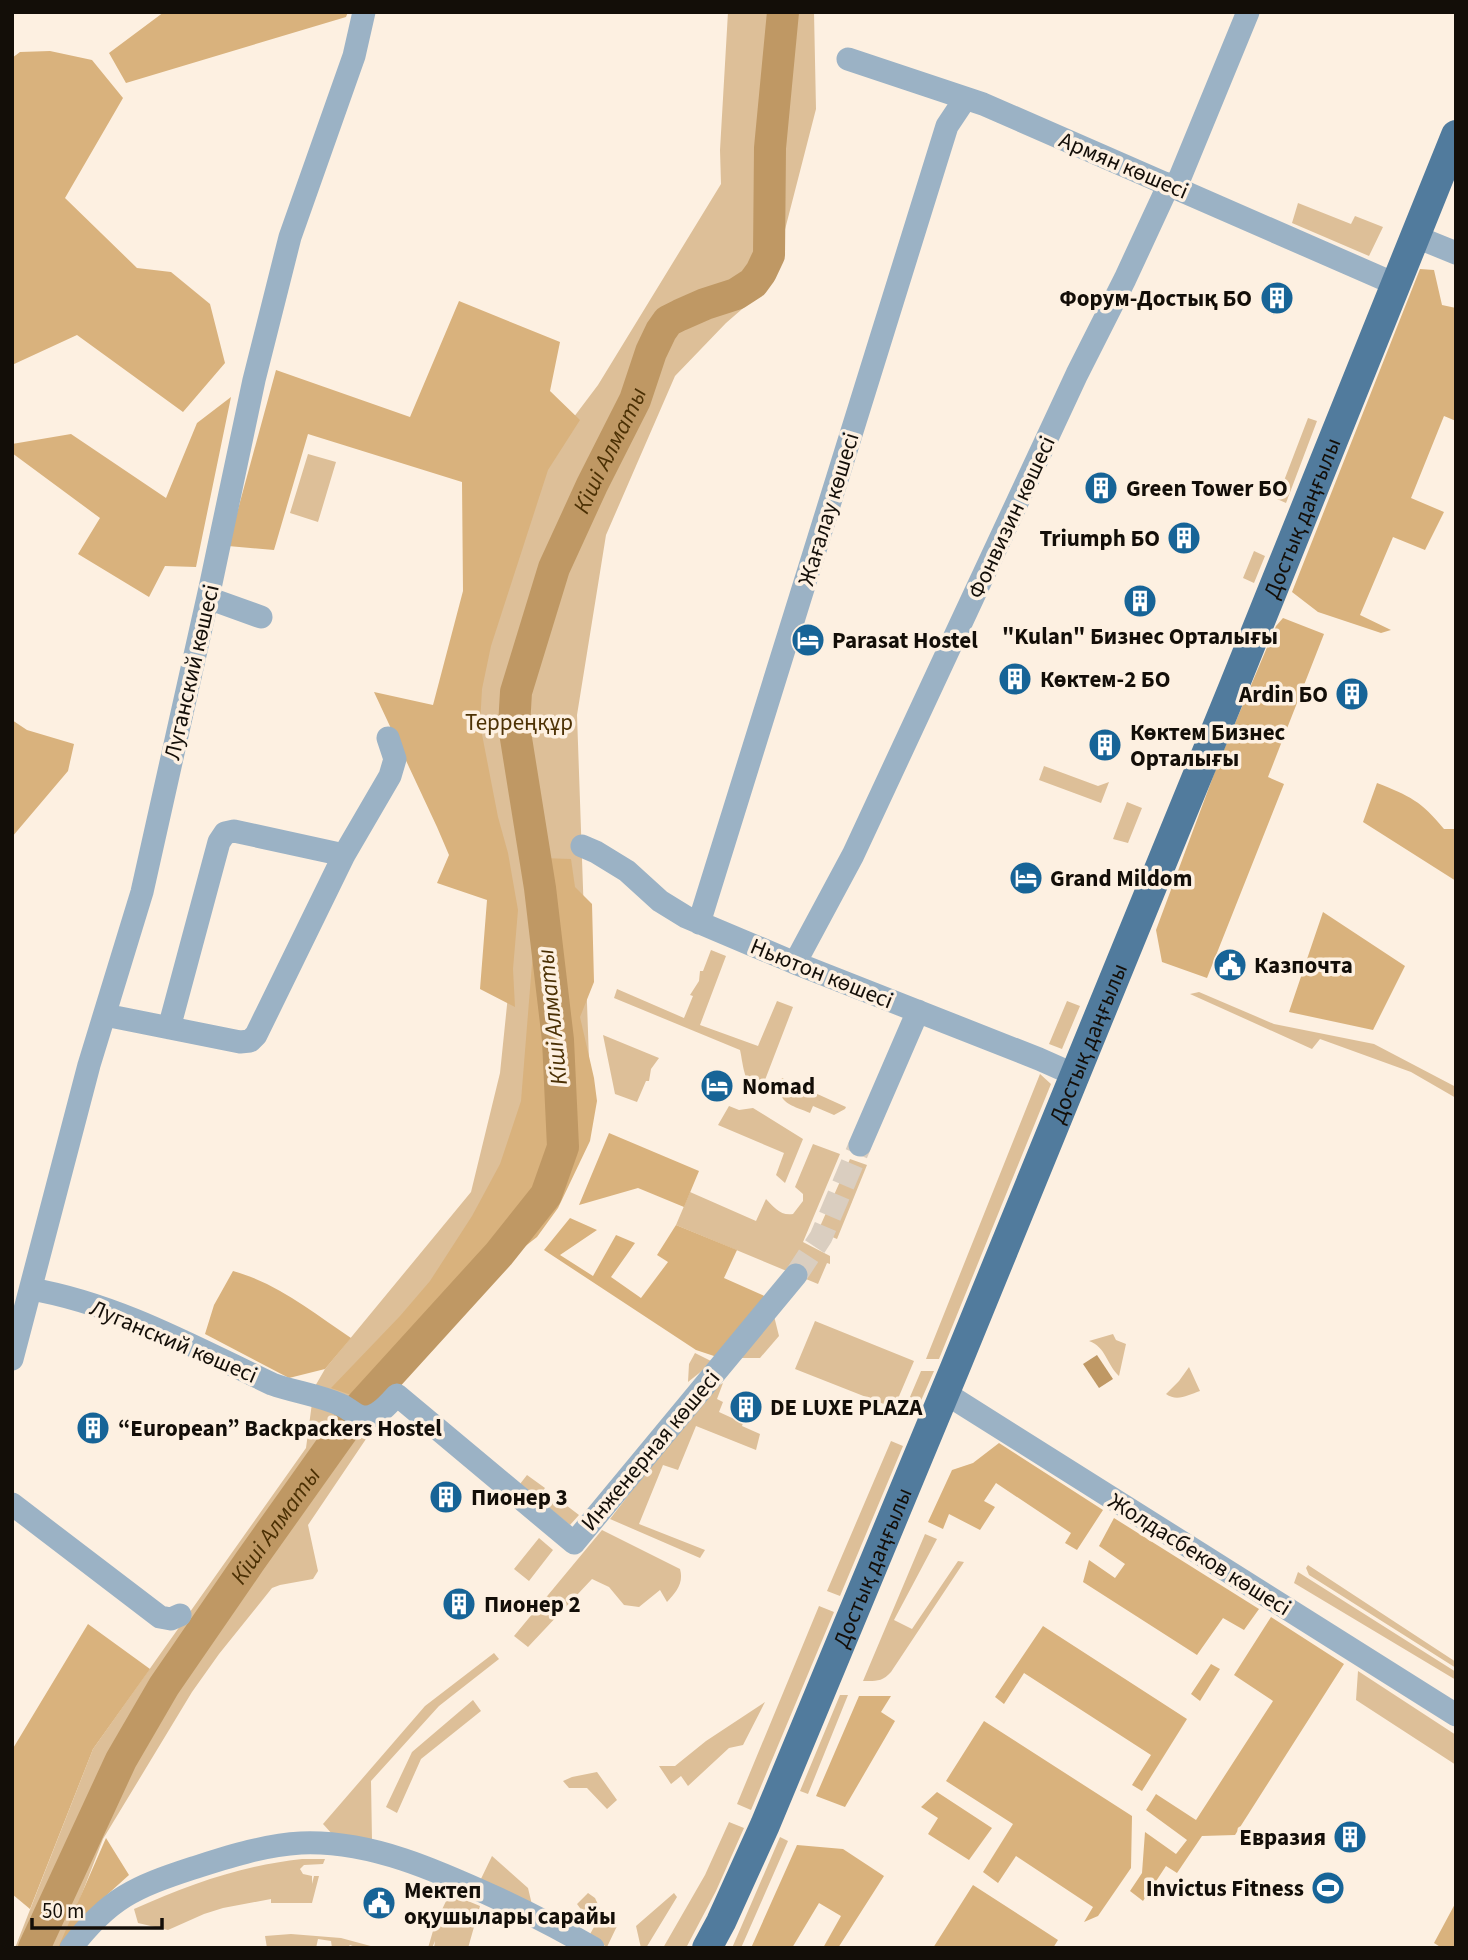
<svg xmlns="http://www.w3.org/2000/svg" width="1468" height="1960" viewBox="0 0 1468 1960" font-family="'Source Sans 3',sans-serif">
<rect width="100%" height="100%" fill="#fdf0e1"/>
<path fill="#ddbf98" d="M728,12H814L816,109L771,284L726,323L675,376L606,535L577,715L590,1089L558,1202L514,1260L395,1385L363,1432L368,1436L308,1525L318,1571L313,1579L280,1585L272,1588L219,1654L192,1692L103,1839L61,1948H15L93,1749L306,1448L314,1388L325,1369L471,1192L500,1073L510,976L458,718L509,503L598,385L721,184L720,150Z
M1298,203L1351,224L1355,216L1383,227L1369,256L1292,223Z
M1308,418L1317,421L1286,503L1277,499Z
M308,454L336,462L318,522L290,513Z
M1254,551L1265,556L1254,583L1243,578Z
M1044,766L1098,786L1109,782L1101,803L1039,780Z
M1127,802L1142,808L1128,843L1113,839Z
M711,950L726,956L700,1025L758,1046L777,1001L793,1007L765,1080C745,1101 743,1062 740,1050L614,998L617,989L684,1018L693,996L690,995L699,981L700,971H703Z
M1199,992L1274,1024L1374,1044L1456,1087V1098L1411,1072L1320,1039L1312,1049L1190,994Z
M1067,1001L1080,1006L1062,1049L1049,1044Z
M603,1035L659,1058L651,1069L649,1081H646L637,1102L615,1094Z
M1040,1074L1051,1084L939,1359H926Z
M782,1078L846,1107L845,1109L834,1115L813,1106L810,1113C791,1105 774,1103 782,1078Z
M729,1106L739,1110L753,1108L803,1139L785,1183L776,1175L784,1153L718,1125Z
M813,1144L840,1154L803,1242L830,1256V1264L827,1263L818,1284L676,1225L690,1192L756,1221L766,1199C774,1207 780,1216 793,1214L803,1201V1194L795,1187Z
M850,1159L867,1165L837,1239L818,1231Z
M774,1316L779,1336L760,1358H738Z
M815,1321L914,1361L894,1408L795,1369Z
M1113,1334L1116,1340L1126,1344L1119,1376C1107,1365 1106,1347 1089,1341Z
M695,1353L713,1362L688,1382L689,1364Z
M1189,1367L1200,1391C1188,1395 1177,1402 1166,1394L1179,1381Z
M921,1371H934L916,1412L907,1404Z
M723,1383L717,1399L723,1402L719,1412L743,1423L742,1426L760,1434L756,1450L696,1426L678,1470L663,1465L639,1524L705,1550L700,1558L610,1519L707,1393Z
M891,1441L903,1446L840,1596L827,1591Z
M527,1475L545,1488L542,1492L559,1505L562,1502L579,1515L570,1525L520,1484Z
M602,1530L680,1569C684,1583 676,1592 667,1602L660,1590L639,1607L624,1605L609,1587L592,1579L528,1647L514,1636Z
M925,1534L937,1539L894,1620L912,1629L958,1561L964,1562L891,1672C882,1682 876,1681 863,1681Z
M539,1538L553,1550L529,1581L514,1569Z
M1308,1565L1456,1662V1668L1309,1575L1306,1568Z
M1298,1572L1456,1672V1680L1294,1583Z
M819,1606L834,1612L751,1810L737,1804Z
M494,1653L499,1659L439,1706L371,1781L372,1841L333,1835L323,1824L425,1706Z
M1358,1671L1456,1735V1765L1356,1700Z
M840,1695H848L808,1794L800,1791Z
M473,1700L481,1711L421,1759L397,1813L386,1807L412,1752Z
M765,1702L743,1745L729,1748L688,1786L681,1776L671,1784L659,1766H675L706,1741Z
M597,1772L617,1800L607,1809L587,1788H569L563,1781L572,1777Z
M729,1822L744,1828L716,1891L686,1948H663L705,1875Z
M780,1837L788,1841L741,1948H732Z
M492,1856L528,1888L533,1909L479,1883Z
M302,1859H325L323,1864L304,1865L300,1869L303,1874L312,1876V1884L314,1876H319L312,1903H271V1899L223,1908L204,1914L168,1930L138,1923L134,1909C191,1884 240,1866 302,1859Z
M446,1892L480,1906L468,1948H434L435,1941L432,1948H428L435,1924L448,1897L445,1895Z
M588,1893L595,1898L602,1913L618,1924L607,1947L589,1936L594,1927L577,1904Z
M674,1893L677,1897L646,1948H641L636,1926Z
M291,1934L341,1938L378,1948H358L350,1945L347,1948H332L331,1941L318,1939L316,1948H267L265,1936Z"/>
<path fill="#d9b27d" d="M164,12H348L346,17L126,83L109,53Z
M50,51L92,60L123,98L65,198L137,268L171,272L210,304L225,363L183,412L77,335L12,365V58L20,52Z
M1420,269L1434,270L1442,305L1456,308V421L1444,416L1411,498L1444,512L1425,550L1393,537L1360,615L1391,630L1381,633L1318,612L1292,592Z
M459,301L560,342L550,391L580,420L548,470L491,646L482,689L480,724L498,817L508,853L518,910L513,969L515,1007L480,989L487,900L437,883L449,855L437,827L374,692L433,705L463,591L462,482L308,434L274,550L228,546L276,370L410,417Z
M231,397L196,567L165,566L149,597L78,554L100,518L12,453V444L71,434L166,498L197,423Z
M1283,618L1324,634L1268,777L1284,784L1207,978L1162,962L1156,930L1217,766L1276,626Z
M12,720L27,730L74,744L68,771L12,837Z
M1377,783C1410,796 1421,801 1444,829H1456V881L1363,822Z
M542,858L571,859L575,887L592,904L594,982L580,1017L594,1078L597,1101L590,1141L558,1208L537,1237L491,1273L538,1217L557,1188L573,1144L566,1034Z
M1323,912L1405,966L1373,1030L1289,1012Z
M536,914L553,1130C553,1161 543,1185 525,1209L357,1397L331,1388L400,1316L430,1281L472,1216L500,1164L521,1101Z
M609,1133L699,1171L684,1207L638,1188L579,1205Z
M570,1218L597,1230L560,1255L593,1276L616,1235L635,1243L611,1277L641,1298L668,1262L657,1255L676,1225L737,1250L724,1278L769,1298L720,1358L696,1350L544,1250Z
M233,1271C277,1283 314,1313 351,1338L325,1369L289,1378L205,1334L214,1305Z
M999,1443L1103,1510L1077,1550L1065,1543L1071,1533L996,1483L984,1501L995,1507L980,1530L949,1514L943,1529L928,1522L952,1470L973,1463Z
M1114,1518L1259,1609L1244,1630L1223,1618L1197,1655L1083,1582L1089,1560L1115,1578L1125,1564L1099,1546Z
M1271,1617L1344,1664L1235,1835L1202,1836L1177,1873L1166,1866L1143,1901L1130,1891L1142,1873L1145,1832L1176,1854L1187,1840L1146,1810L1156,1794L1196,1820L1273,1701L1234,1675Z
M88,1624L150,1669L93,1749L30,1909L12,1894V1750Z
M1043,1626L1187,1719L1142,1791L1132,1785L1151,1755L1024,1673L1004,1704L995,1697Z
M1211,1664L1220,1669L1200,1701L1191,1694Z
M859,1696H891L881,1712L895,1721L845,1807L816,1796Z
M984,1721L1132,1816L1131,1868L1098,1916L1084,1922L1093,1907L1016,1856L998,1883L983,1872L1013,1824L946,1781Z
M937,1792L992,1828L969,1860L928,1834L938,1818L921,1807Z
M106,1838L129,1875L89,1911L61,1948H58Z
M797,1845L843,1849L884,1876L838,1948H823L841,1916L819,1903L792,1948H751Z
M973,1885L1058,1940L1053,1948H933Z
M1456,1902V1948H1442L1434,1943Z"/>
<path fill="#bf9864" d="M1097,1355L1113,1379L1099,1388L1083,1364Z"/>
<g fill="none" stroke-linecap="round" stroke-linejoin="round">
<path stroke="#bf9864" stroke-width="32" id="s1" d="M34,1948L121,1760L164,1686L250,1561L358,1409L499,1254L546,1195L563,1147L558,1040L540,888L514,726L516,692L554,568L592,485L635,400L651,352L661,331L668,321L680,315L705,304L736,294L753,283L761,272L769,255L770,148L783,12"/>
<path stroke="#dacec0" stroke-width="23" stroke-dasharray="23 11" stroke-linecap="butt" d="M796,1275L821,1237L860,1145"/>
<path stroke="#9bb2c5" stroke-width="23" d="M848,59L983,104L1395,284
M1176,187L1248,12
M1414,236L1456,253
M208,598L261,617
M582,846L596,852L627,871L660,901L686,917L795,963L1039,1059L1075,1075
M699,923L947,126L965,99
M795,963L853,855L1077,374L1125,279L1169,184
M105,1015L240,1042L250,1041L256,1035L344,855L390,776L395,759L388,738
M169,1028L219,842L225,833L234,831L344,855
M860,1145L918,1011
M31,1289C117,1304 194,1347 272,1384C294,1392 319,1395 341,1405C349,1408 357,1418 366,1417C379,1417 389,1403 397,1395L574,1543L796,1275
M12,1359L89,1065L142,892L210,588L254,380L290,237L354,56L364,12
M945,1393L1456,1715
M12,1504L160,1617L171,1619L180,1615
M71,1948C109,1898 135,1887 193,1868C228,1857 264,1845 301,1843C370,1840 438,1871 499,1899C531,1914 562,1930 593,1948"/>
<path stroke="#517b9d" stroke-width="30" id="s2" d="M707,1948L721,1922L765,1825L955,1368L1232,691L1456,135"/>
</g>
<defs>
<symbol id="building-disc" viewBox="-11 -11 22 22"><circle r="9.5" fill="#176497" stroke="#fdf0e1"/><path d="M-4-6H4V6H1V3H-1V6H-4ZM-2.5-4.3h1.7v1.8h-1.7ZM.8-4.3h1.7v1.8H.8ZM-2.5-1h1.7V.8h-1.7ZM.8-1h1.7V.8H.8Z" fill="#fff"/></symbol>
<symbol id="hotel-disc" viewBox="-11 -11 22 22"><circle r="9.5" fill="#176497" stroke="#fdf0e1"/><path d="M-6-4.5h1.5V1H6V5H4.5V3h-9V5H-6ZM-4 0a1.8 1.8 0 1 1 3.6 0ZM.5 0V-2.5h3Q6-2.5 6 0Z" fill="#fff"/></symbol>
<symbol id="civic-disc" viewBox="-11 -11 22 22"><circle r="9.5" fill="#176497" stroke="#fdf0e1"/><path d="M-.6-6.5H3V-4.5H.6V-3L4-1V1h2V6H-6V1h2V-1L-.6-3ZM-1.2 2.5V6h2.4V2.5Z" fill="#fff"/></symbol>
<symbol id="stadium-disc" viewBox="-11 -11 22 22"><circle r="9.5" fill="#176497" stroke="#fdf0e1"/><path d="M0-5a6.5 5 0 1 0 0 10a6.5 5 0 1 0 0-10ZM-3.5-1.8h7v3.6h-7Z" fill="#fff"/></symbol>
</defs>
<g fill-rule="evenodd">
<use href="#building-disc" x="1258" y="279" width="38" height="38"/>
<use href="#building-disc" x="1082" y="469" width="38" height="38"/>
<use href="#building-disc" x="1165" y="519" width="38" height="38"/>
<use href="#building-disc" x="1121" y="582" width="38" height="38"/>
<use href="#hotel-disc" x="789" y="621" width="38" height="38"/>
<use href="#building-disc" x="996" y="660" width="38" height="38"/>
<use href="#building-disc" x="1333" y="675" width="38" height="38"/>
<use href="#building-disc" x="1086" y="726" width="38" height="38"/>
<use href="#hotel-disc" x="1007" y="859" width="38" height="38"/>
<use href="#civic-disc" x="1211" y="946" width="38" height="38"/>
<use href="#hotel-disc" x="698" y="1067" width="38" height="38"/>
<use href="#building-disc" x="727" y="1388" width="38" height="38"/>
<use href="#building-disc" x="74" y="1409" width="38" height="38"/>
<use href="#building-disc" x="427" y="1478" width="38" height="38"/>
<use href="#building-disc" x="440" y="1585" width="38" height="38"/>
<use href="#building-disc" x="1331" y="1818" width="38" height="38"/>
<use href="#stadium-disc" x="1309" y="1869" width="38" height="38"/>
<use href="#civic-disc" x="360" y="1884" width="38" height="38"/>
</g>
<g text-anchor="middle" stroke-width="7" stroke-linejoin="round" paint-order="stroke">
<g font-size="23" fill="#130e08" stroke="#fdf0e1">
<text transform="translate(1124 165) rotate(23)" y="8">Армян көшесі</text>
<text transform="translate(828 509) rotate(-73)" y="8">Жағалау көшесі</text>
<text transform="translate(1011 517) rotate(-65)" y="8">Фонвизин көшесі</text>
<text dy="8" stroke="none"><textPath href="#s2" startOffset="1549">Достық даңғылы</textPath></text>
<text transform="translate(191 672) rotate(-77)" y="8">Луганский көшесі</text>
<text transform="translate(822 973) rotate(22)" y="8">Ньютон көшесі</text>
<text dy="8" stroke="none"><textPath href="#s2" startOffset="982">Достық даңғылы</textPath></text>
<text transform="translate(174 1341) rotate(23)" y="8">Луганский көшесі</text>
<text transform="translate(650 1450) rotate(-50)" y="8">Инженерная көшесі</text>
<text transform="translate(1200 1554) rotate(32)" y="8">Жолдасбеков көшесі</text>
<text dy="8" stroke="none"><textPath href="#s2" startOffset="415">Достық даңғылы</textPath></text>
</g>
<g font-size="23" font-weight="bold" fill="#130e08" stroke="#fdf0e1" text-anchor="start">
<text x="1252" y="306" text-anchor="end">Форум-Достық БО</text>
<text x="1126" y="496">Green Tower БО</text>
<text x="1160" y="546" text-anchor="end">Triumph БО</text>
<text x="1140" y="644" text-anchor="middle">"Kulan" Бизнес Орталығы</text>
<text x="832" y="648">Parasat Hostel</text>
<text x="1040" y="687">Көктем-2 БО</text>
<text x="1328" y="702" text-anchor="end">Ardin БО</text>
<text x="1130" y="740">Көктем Бизнес<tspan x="1130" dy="26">Орталығы</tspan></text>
<text x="1050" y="886">Grand Mildom</text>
<text x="1254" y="973">Казпочта</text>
<text x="742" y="1094">Nomad</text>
<text x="770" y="1415">DE LUXE PLAZA</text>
<text x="118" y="1436">“European” Backpackers Hostel</text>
<text x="471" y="1505">Пионер 3</text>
<text x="484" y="1612">Пионер 2</text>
<text x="1326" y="1845" text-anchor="end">Евразия</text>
<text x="1304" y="1896" text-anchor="end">Invictus Fitness</text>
<text x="404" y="1898">Мектеп<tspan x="404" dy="26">оқушылары сарайы</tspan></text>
</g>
<g font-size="23" fill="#4d3205" stroke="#fdf0e1">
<text x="519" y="730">Терреңқұр</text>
</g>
<g font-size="24" font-style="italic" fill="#4b3004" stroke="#fdf0e1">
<text dy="8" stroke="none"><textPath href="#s1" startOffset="1685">Кіші Алматы</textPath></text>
<text transform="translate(552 1017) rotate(-96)" y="8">Кіші Алматы</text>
<text dy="8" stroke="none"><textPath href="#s1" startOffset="488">Кіші Алматы</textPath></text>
</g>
</g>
<rect width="1468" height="1960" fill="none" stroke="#130e08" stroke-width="28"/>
<path d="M32 1918v10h130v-10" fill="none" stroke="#130e08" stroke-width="3.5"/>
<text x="42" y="1918" font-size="21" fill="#130e08" stroke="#fdf0e1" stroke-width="5" paint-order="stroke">50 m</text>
</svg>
